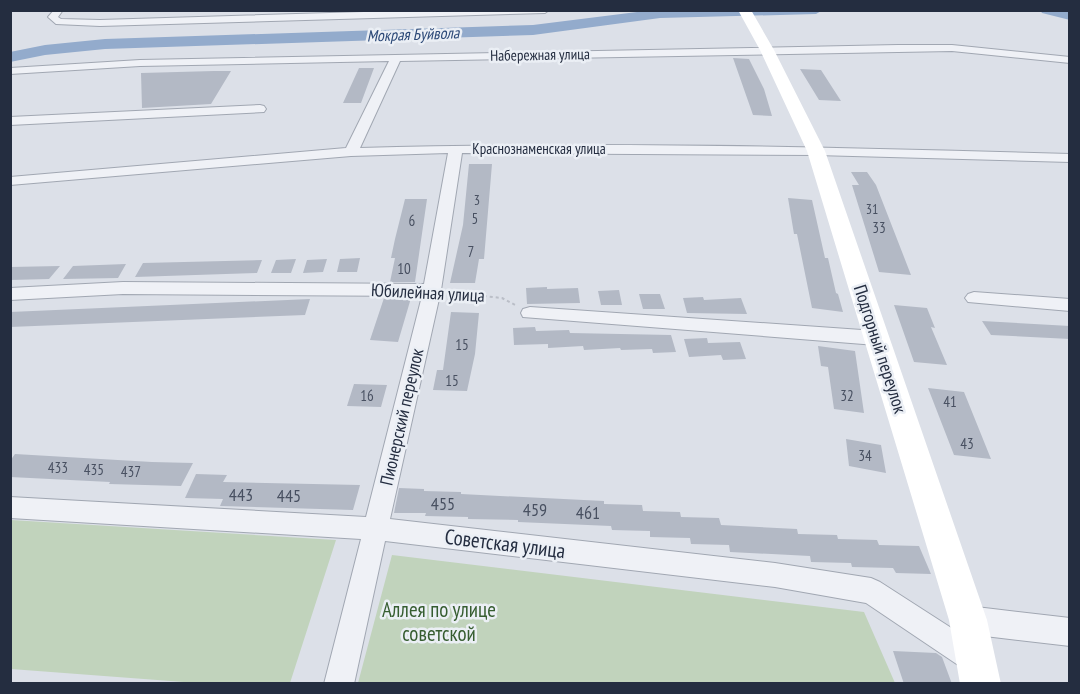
<svg xmlns="http://www.w3.org/2000/svg" width="1080" height="694" viewBox="0 0 1080 694" font-family="'PT Sans Narrow',sans-serif">
<rect width="100%" height="100%" fill="#dce0e8"/>
<path fill="#c1d3bc" d="M11,520L336,540L290,683H197L11,669Z
M392,555L864,612L895,683H358Z"/>
<g fill="none" stroke-linecap="round" stroke-linejoin="round">
<path fill="#93abcc" fill-rule="evenodd" d="M653,10H823L816,14L660,18L533,35L105,49L45,55L10,62V52L45,45L105,39L533,25Z
M1040,10L1070,11V20L1042,13Z"/>
</g>
<path fill="#b3b9c5" d="M733,58L749,59L764,89L772,116L753,115Z
M359,68H374L361,103H343Z
M800,69L821,70L841,101L819,100Z
M214,71H231L211,104L142,108L141,73Z
M469,164H492L484,259H479L475,283H450L463,225Z
M851,172H867L876,185L911,275L879,272L852,185H859Z
M788,198L812,200L825,258H828L836,293L838,294L843,312L812,308L797,234H794Z
M405,199H427L415,282H390L395,258H391L395,239Z
M360,258L357,272H337L340,259Z
M296,259L291,273H271L276,260Z
M327,259L323,272L303,273L307,260Z
M262,260L257,273L135,277L143,263Z
M126,264L118,278L63,279L73,266Z
M60,266L49,279L10,280V267Z
M547,287V289L578,288L580,303L527,304L526,288Z
M619,290L622,305H601L598,291Z
M639,294H660L665,309H643Z
M703,297L704,300L741,298L747,314L687,313L683,298Z
M384,298H411L398,342L370,340Z
M310,299L305,315L10,327V312Z
M894,305L927,308L935,328L931,327L947,365L914,362Z
M451,312L479,313L475,354L467,391L433,390L437,370H443Z
M982,321L1070,326V339L991,335Z
M535,327L536,331L569,330L570,333L671,335L676,352L653,353L652,349L621,350L620,348L584,350L583,346L548,348V344L514,345L513,328Z
M707,338L708,343L740,342L746,359L723,360L721,355L689,357L684,339Z
M818,346L855,351L864,413L834,409L828,367L821,366Z
M354,384L387,385L381,407L347,406Z
M928,388L964,392L991,459L954,455Z
M846,439L881,445L886,473L849,466Z
M15,454L152,462L193,463L181,486L109,484L110,482L10,477V461Z
M196,474L227,475L223,482L360,485L353,510L220,506L223,499L185,498Z
M399,488L424,489V491L461,492V494L604,501V504L642,505L643,511L680,512L681,517L719,518L721,525L797,529L798,534L837,535L838,539L877,540L879,545L919,546L931,574L896,573L893,568L852,567L851,563L811,562L810,556L730,552L729,545L691,544L690,538L650,537V531L612,530L611,526L518,522V520L468,519V517L425,516L426,513H394Z
M893,651L936,653L942,657L952,684H904Z"/>
<g fill="none" stroke-linecap="round" stroke-linejoin="round">
<defs>
<path id="street" d="M54,10H63L58,17L61,19L100,20L431,10H549L545,13L100,26L56,24L48,17Z
M898,45H952L1070,57V63L952,51L400,61L360,148C596,141 833,147 1070,154V162L816,155L462,153L441,290L390,519L775,563L871,578L880,582L984,649L988,659L984,669L974,673L964,669L866,603L775,587L385,541L354,684H324L361,539L10,518V497L366,517L422,296L123,294L10,300V288L123,282L424,284L448,153L351,156L10,185V177L346,148L389,61L140,66L10,74V68L140,60Z
M260,105L264,106L266,109L264,112L10,125V117Z
M974,292L1070,299V311L968,302L965,298L968,294Z
M530,307L876,331L883,333L886,338L883,343L876,345L523,317L521,313L523,309Z
M968,606L1070,618V646L968,634L958,630L954,620L958,610Z"/>
</defs>
<use href="#street" stroke="#a1a7b2" stroke-width="2"/>
<path stroke="#babec7" stroke-width="2" stroke-dasharray="3 3" stroke-linecap="butt" d="M448,292L502,298L517,306"/>
<use href="#street" fill="#eff1f6" fill-rule="evenodd"/>
<path fill="#fff" fill-rule="evenodd" d="M738,10H751L774,50L825,151L987,620L1001,684H960L949,620L807,151L760,50Z"/>
</g>
<g text-anchor="middle" stroke-width="5" stroke-linejoin="round" paint-order="stroke">
<g font-size="14" fill="#485061">
<text x="477" y="205">3</text>
<text x="872" y="214">31</text>
</g>
<g font-size="15" fill="#242d40" stroke="#ebeff5">
<text transform="translate(540 55) rotate(-1)" y="5">Набережная улица</text>
<text x="539" y="154">Краснознаменская улица</text>
</g>
<g font-size="15" fill="#485061">
<text x="475" y="224">5</text>
<text x="412" y="226">6</text>
<text x="879" y="233">33</text>
<text x="471" y="257">7</text>
<text x="404" y="274">10</text>
<text x="462" y="350">15</text>
<text x="452" y="386">15</text>
<text x="367" y="401">16</text>
<text x="847" y="401">32</text>
<text x="950" y="407">41</text>
<text x="967" y="449">43</text>
<text x="865" y="461">34</text>
<text x="58" y="473">433</text>
<text x="94" y="475">435</text>
<text x="131" y="477">437</text>
</g>
<g font-size="16" font-style="italic" fill="#2b4877" stroke="#ebeff5">
<text transform="translate(413 34) rotate(-2)" y="6">Мокрая Буйвола</text>
</g>
<g font-size="18" fill="#242d40" stroke="#ebeff5">
<text transform="translate(428 293) rotate(3)" y="6">Юбилейная улица</text>
<text transform="translate(880 349) rotate(72)" y="6">Подгорный переулок</text>
<text transform="translate(402 417) rotate(-77)" y="6">Пионерский переулок</text>
</g>
<g font-size="18" fill="#485061">
<text x="241" y="501">443</text>
<text x="289" y="502">445</text>
<text x="443" y="510">455</text>
<text x="535" y="516">459</text>
<text x="588" y="519">461</text>
</g>
<g font-size="21" fill="#242d40" stroke="#ebeff5">
<text transform="translate(505 544) rotate(7)" y="7">Советская улица</text>
</g>
<g font-size="21" fill="#365d30" stroke="#ebeff5">
<text x="439" y="617">Аллея по улице<tspan x="439" dy="24">советской</tspan></text>
</g>
</g>
<rect width="1080" height="694" fill="none" stroke="#242d40" stroke-width="24"/>
</svg>
